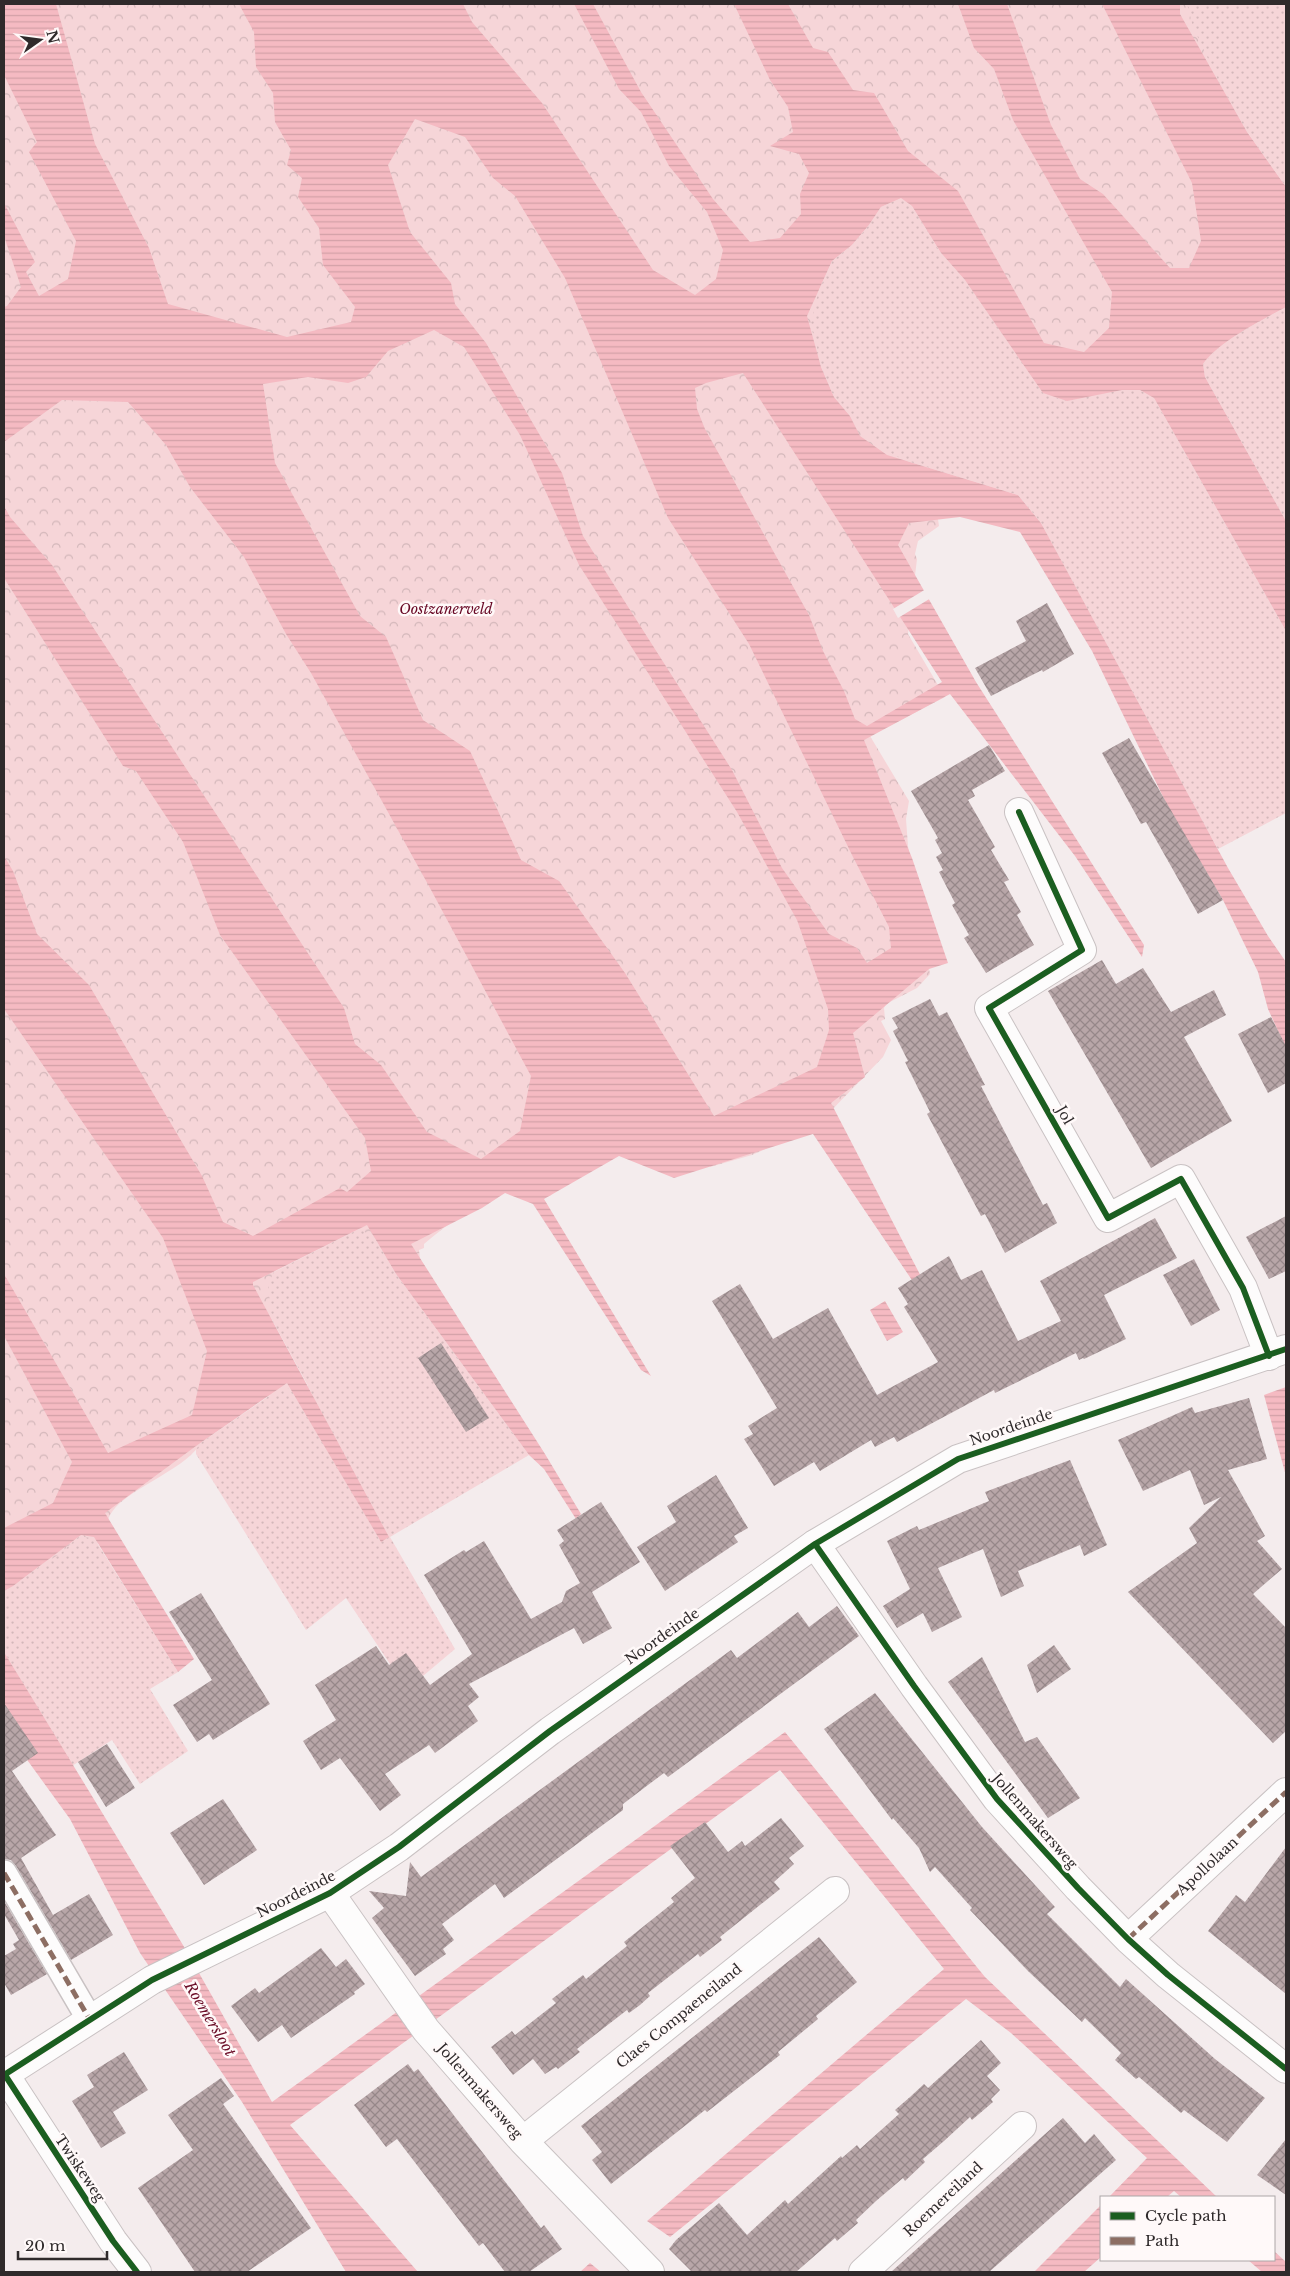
<svg xmlns="http://www.w3.org/2000/svg" width="1290" height="2276" viewBox="0 0 1290 2276" font-family="'Libre Baskerville',serif">
<defs>
<pattern id="grass-dots" width="8" height="8" patternUnits="userSpaceOnUse" patternTransform="scale(1.25)"><rect width="8" height="8" fill="#f6d5d8"/><path d="M2 2h.1M6 6h.1" fill="none" stroke="#d3b7ba" stroke-width="1.8" stroke-linecap="round"/></pattern>
<pattern id="park-crowns" width="20" height="18" patternUnits="userSpaceOnUse" patternTransform="scale(1.25)"><rect width="20" height="18" fill="#f6d5d8"/><path d="M2 6a3 3 0 1 1 6 0M12 15a3 3 0 1 1 6 0" fill="none" stroke="#d3b7ba"/></pattern>
<pattern id="water-rules" width="6" height="5" patternUnits="userSpaceOnUse" patternTransform="scale(1.25)"><rect width="6" height="5" fill="#f5bac2"/><path d="M0 2.5h6" fill="none" stroke="#d2a0a7"/></pattern>
<pattern id="building-cross-hatch" width="8" height="8" patternUnits="userSpaceOnUse" patternTransform="scale(1.25)"><rect width="8" height="8" fill="#b8a6a8"/><path d="M0 0l8 8M0 8l8-8" fill="none" stroke="#968789"/></pattern>
</defs>
<rect width="100%" height="100%" fill="#f4eced"/>
<path fill="url(#grass-dots)" d="M1180,4H1286V187L1247,132L1179,14Z
M900,198L912,206L941,253L965,280L1122,390H1140L1154,398L1286,631V813L1218,849L1181,784L1041,523L1018,495L887,455L860,436L850,416L834,397L821,367L807,316L832,261L852,245L869,225L881,207Z
M1286,307V521L1205,377L1203,364C1218,342 1262,320 1286,307Z
M367,1225L396,1274L529,1455L390,1537L455,1649L423,1676L390,1664L346,1598L306,1630L196,1454V1446L288,1383L381,1542L307,1384L252,1283Z
M81,1535L94,1538L178,1672L150,1689L188,1751L140,1784L112,1740L72,1766L4,1652V1591L13,1586Z"/>
<path fill="url(#park-crowns)" d="M4,4H1187L1193,27L1219,82L1247,132L1286,187V307C1260,321 1220,341 1203,365L1204,372L1154,399L1140,390H1122L1067,401L1054,397L1036,379L965,280L937,247L912,206L900,199L891,202L876,203L844,249L831,262L819,289L810,327L815,337L821,367L834,398L853,420L873,440L894,455L926,470L933,484L939,526L918,541L915,554L917,559L908,634L945,697L870,736L909,801L906,819L908,846L930,974L917,988L886,1004L884,1008L885,1019L881,1021L891,1040L883,1057L826,1116L822,1124L752,1155L710,1167L709,1163L648,1144L577,1172L550,1196L533,1198L516,1189C482,1200 452,1220 424,1244V1248L419,1250L421,1267L357,1227L281,1255L268,1285L275,1347L293,1389L290,1388L258,1400L201,1441C192,1467 129,1487 112,1512C107,1518 104,1534 98,1544L90,1538L79,1536L60,1554L27,1573L4,1599Z"/>
<path fill="url(#water-rules)" fill-rule="evenodd" d="M4,4H56L95,144L149,248L168,304L287,337L351,322L355,307L323,265L319,228L298,197L302,178L287,165L291,150L275,122L273,93L256,67L254,32L239,4H463L472,22L542,103L653,270L695,295L716,279L723,250L707,212L669,166L641,112L619,89L574,4H593L641,92L713,199L750,242L780,238L801,214L800,194L809,173L799,154L770,146L793,132L788,107L770,80L734,4H788L813,48L828,52L853,90L874,93L908,151L958,191L1044,343L1084,352L1109,328L1112,292L1013,120L994,69L974,48L958,4H1007L1051,125L1080,179L1103,194L1170,268H1189L1201,241L1192,183L1102,4H1180V14L1247,132L1286,187V307C1262,320 1218,342 1203,364L1205,377L1286,521V631L1154,398L1140,390H1122L1067,401L1043,393L965,280L941,253L912,206L901,198L881,207L869,225L852,245L832,261L807,316L821,367L834,397L850,416L860,436L887,455L1018,495L1041,523L1228,868L1268,936L1286,962V1048L1268,1009L1258,972L1223,900L1169,809L1092,651L1020,532L960,517L909,523L898,545L976,682L1144,945L1142,957L1075,856L950,694L864,740L912,858L948,963L929,969L853,1033L865,1077L831,1103L927,1288L920,1292L813,1134L674,1178L619,1156L544,1199L651,1376L641,1370L533,1204L505,1193L482,1208L411,1244L545,1454L581,1514L576,1519L544,1469L529,1455L396,1274L367,1225L253,1282V1285L389,1537L381,1542L287,1383L196,1446L105,1513L194,1659L178,1672L94,1537L81,1535L13,1586L4,1591V1528L53,1503L72,1462L4,1336V1274L108,1453L192,1415L207,1351L163,1238L4,1009V856L13,871L37,934L89,985L202,1176L223,1222L253,1236L340,1188L347,1192L371,1171L365,1138L220,935L183,842L136,771L123,766L4,578V506L10,517L52,565L344,1008L355,1044L381,1065L427,1132L481,1159L520,1131L531,1076L430,888L311,673L286,634L244,557L190,487L166,445L128,402L62,400L4,442V307L7,306L21,287L4,236V203L35,262L26,272L39,296L68,279L76,241L29,152L37,142L4,75ZM415,119L465,137L493,178L515,196L565,278L668,518L749,644L853,857L889,927L891,948L867,963L857,948L829,934L782,868L732,770L583,536L562,473L486,343L455,304L451,283L410,232L388,165ZM434,330L464,347L520,435L579,565L737,812L797,920L828,1009L829,1030L817,1067L714,1116L625,973L559,881L521,860L470,751L423,720L386,637L360,616L275,463L263,384L308,377L348,383L366,377L388,351ZM743,373L942,682L867,726L855,719L844,691L823,651L809,615L705,429L697,409L695,388L706,383Z
M885,1301L903,1332L887,1341L870,1310Z
M1286,1387V1476L1264,1395Z
M4,1652L186,1950L272,2102L785,1732L985,1977L1217,2197H1181L1174,2191L1167,2197H1109L1147,2158L1011,2033L966,1999L670,2237L647,2221L944,1969L780,1770L290,2125L418,2272H346L242,2102L140,1953L70,1819L4,1728Z
M1101,2205V2257L1084,2272H1034Z
M1274,2251L1286,2262V2272H1262L1248,2260H1274Z
M590,2263L601,2272H580Z"/>
<path fill="#f4eced" d="M926,589L931,598L898,618L893,609Z"/>
<path fill="url(#building-cross-hatch)" d="M1047,603L1074,654L1043,672L1042,670L991,696L975,668L1026,641L1016,621Z
M1129,738L1223,900L1198,914L1146,822L1141,824L1102,753Z
M989,745L1005,771L972,790L975,796L968,800L995,847L991,850L1009,880L1004,882L1021,912L1017,915L1034,945L986,973L964,938L969,935L952,905L955,903L939,872L943,870L936,857L942,853L935,840L938,838L911,791Z
M1102,960L1116,984L1143,968L1171,1012L1214,990L1226,1015L1184,1037L1232,1121L1151,1168L1048,991Z
M930,999L939,1016L947,1012L985,1085L981,1086L1012,1146L1043,1205L1047,1203L1057,1223L1005,1253L985,1214L981,1216L927,1114L930,1112L905,1062L908,1061L893,1031L898,1028L892,1018Z
M1271,1017L1286,1046V1083L1268,1093L1238,1034Z
M1286,1216V1271L1269,1279L1246,1237Z
M1155,1218L1177,1258L1104,1295L1126,1339L1084,1359L1083,1358L1079,1360L1076,1353L995,1393L994,1390L897,1442L894,1437L875,1447L871,1440L820,1471L814,1462L774,1486L744,1439L753,1434L748,1426L777,1408L712,1301L740,1284L773,1339L828,1308L877,1395L938,1362L904,1307L908,1304L898,1288L949,1256L961,1280L982,1270L1018,1341L1061,1321L1040,1281Z
M1194,1259L1220,1310L1191,1326L1163,1275Z
M441,1343L489,1418L466,1432L418,1358Z
M1249,1398L1267,1459L1228,1470L1265,1536L1257,1541L1282,1569L1253,1594L1286,1628V1731L1273,1743L1128,1592L1197,1543L1189,1528L1221,1497L1204,1505L1190,1470L1143,1491L1118,1440L1192,1407L1195,1413Z
M1070,1460L1107,1545L1084,1556L1080,1545L1018,1571L1024,1586L1001,1597L983,1549L938,1568L962,1617L932,1632L923,1613L897,1628L883,1606L910,1589L887,1541L917,1526L919,1530L989,1501L985,1492Z
M716,1475L748,1528L734,1536L738,1542L665,1591L637,1547L676,1522L667,1506Z
M601,1502L640,1562L592,1592L612,1628L583,1644L574,1628L469,1684L479,1697L468,1706L478,1721L435,1753L429,1745L385,1774L401,1795L380,1811L340,1758L321,1770L303,1741L336,1720L315,1685L376,1646L389,1665L406,1653L430,1685L472,1654L424,1575L464,1550L466,1552L484,1541L531,1619L562,1602L566,1591L580,1583L559,1545L564,1541L557,1530Z
M201,1593L270,1704L213,1740L209,1734L197,1742L173,1705L212,1680L169,1612Z
M837,1606L859,1636L668,1777L664,1773L644,1788L623,1804V1810L504,1898L495,1884L442,1924L454,1940L443,1949L446,1954L415,1976L372,1918L384,1908L369,1891L406,1896L410,1862L421,1877L731,1650L737,1658L798,1612L809,1627Z
M1054,1645L1071,1669L1037,1693L1027,1665Z
M982,1657L1025,1742L1037,1737L1080,1798L1048,1818L948,1682Z
M875,1693L982,1827L1055,1907L1047,1914L1120,1987L1126,1979L1215,2059L1265,2098L1227,2142L1184,2110L1181,2113L1139,2077L1136,2079L1115,2060L1121,2053L1085,2018L1082,2022L1028,1971L970,1910L972,1908L935,1867L930,1872L919,1848L893,1818L892,1820L824,1729Z
M4,1703L38,1753L12,1771L56,1835L21,1858L53,1915L89,1894L113,1935L71,1960L16,1866L11,1860L4,1859Z
M107,1744L135,1788L106,1807L78,1762Z
M223,1799L257,1850L204,1885L170,1833Z
M781,1818L804,1846L789,1858L794,1864L774,1882L780,1889L720,1937L722,1940L700,1957L698,1954L648,1993L650,1996L640,2005L629,2013L627,2010L587,2041L577,2049L580,2052L558,2069L556,2067L545,2074L533,2059L513,2075L491,2047L512,2031L515,2035L556,2003L552,1999L583,1975L586,1979L627,1946L624,1942L674,1902L671,1898L695,1878L670,1846L705,1822L728,1852L742,1841L745,1846Z
M1286,1847V1994L1208,1931L1236,1895L1245,1902Z
M4,1901L47,1974L11,1995L4,1983V1956L16,1949L13,1944L19,1940L4,1914Z
M819,1937L857,1982L816,2016L818,2019L778,2052L780,2055L707,2112L705,2110L611,2184L592,2160L602,2152L581,2126Z
M321,1948L336,1967L346,1959L365,1984L354,1992L355,1994L291,2038L282,2025L258,2042L231,2006L255,1988L259,1993Z
M981,2040L1001,2063L987,2076L1000,2090L991,2099L993,2102L972,2120L970,2117L944,2141L923,2159L925,2162L905,2181L903,2178L876,2201L856,2220L858,2223L837,2241L835,2238L796,2272H692L669,2249L676,2240L719,2203L747,2235L785,2200L788,2204L841,2156L842,2158L857,2145L860,2149L899,2114L895,2110L910,2097L924,2084L928,2088Z
M124,2052L148,2090L113,2112L126,2133L101,2148L72,2101L94,2087L87,2075Z
M408,2064L414,2072L418,2069L541,2228L544,2225L562,2249L529,2272H505L483,2243L479,2246L397,2139L386,2147L354,2105Z
M221,2078L234,2096L223,2104L311,2228L247,2272H195L138,2188L193,2150L168,2115Z
M1063,2118L1085,2143L1094,2134L1116,2160L989,2272H891Z
M1286,2139V2195L1257,2175Z"/>
<g fill="none" stroke-linecap="round" stroke-linejoin="round">
<defs>
<path id="pedestrian" d="M4,1873L90,2020"/>
<path id="minor" d="M1019,812L1082,950L989,1008L1108,1218L1181,1179L1243,1288L1269,1356
M815,1544L914,1686L997,1799L1078,1888L1128,1939L1168,1975L1286,2069
M330,1893L426,2030L523,2141L650,2272
M1128,1939L1286,1792
M5,2075L113,2241L137,2272
M523,2141L835,1891
M863,2272L1022,2126"/>
<path id="tertiary" d="M4,2075L152,1980L330,1893L399,1847L550,1731L815,1544L958,1459L1286,1349"/>
</defs>
<use href="#pedestrian" stroke="#c9c2c3" stroke-width="28"/>
<use href="#minor" stroke="#c9c2c3" stroke-width="30"/>
<use href="#tertiary" stroke="#c9c2c3" stroke-width="30"/>
<use href="#pedestrian" stroke="#fdfcfc" stroke-width="25"/>
<use href="#minor" stroke="#fdfcfc" stroke-width="28"/>
<use href="#tertiary" stroke="#fdfcfc" stroke-width="28"/>
<path stroke="#8d6e63" stroke-width="5" stroke-dasharray="10 5" stroke-linecap="butt" d="M4,1873L90,2020
M1128,1939L1286,1792"/>
<defs>
<path id="cycleway" d="M1019,812L1082,950L989,1008L1108,1218L1181,1179L1243,1288L1269,1356
M815,1544L914,1686L997,1799L1078,1888L1128,1939L1168,1975L1286,2069
M4,2075L152,1980L330,1893L399,1847L550,1731L815,1544L958,1459L1286,1349
M5,2075L113,2241L137,2272"/>
</defs>
<use href="#cycleway" stroke="#fff9f9" stroke-width="9"/>
<use href="#cycleway" stroke="#1b5e20" stroke-width="6"/>
</g>
<g text-anchor="middle" stroke-width="5" stroke-linejoin="round" paint-order="stroke">
<g font-size="14" font-style="italic" fill="#680825" stroke="#fff9f9">
<text x="446" y="614">Oostzanerveld</text>
</g>
<g font-size="14" fill="#2f2a2b" stroke="#fff9f9">
<text transform="translate(1065 1115) rotate(60)" y="5">Jol</text>
<text transform="translate(1011 1427) rotate(-19)" y="5">Noordeinde</text>
<text transform="translate(662 1636) rotate(-35)" y="5">Noordeinde</text>
<text transform="translate(1035 1821) rotate(49)" y="5">Jollenmakersweg</text>
<text transform="translate(1207 1866) rotate(-43)" y="5">Apollolaan</text>
<text transform="translate(296 1894) rotate(-27)" y="5">Noordeinde</text>
<text transform="translate(679 2016) rotate(-39)" y="5">Claes Compaeneiland</text>
<text transform="translate(480 2091) rotate(49)" y="5">Jollenmakersweg</text>
<text transform="translate(80 2168) rotate(56)" y="5">Twiskeweg</text>
<text transform="translate(943 2199) rotate(-43)" y="5">Roemereiland</text>
</g>
<g font-size="15" font-style="italic" fill="#6c0e28" stroke="#fff9f9">
<text transform="translate(210 2019) rotate(59)" y="5">Roemersloot</text>
</g>
</g>
<rect width="1290" height="2276" fill="none" stroke="#2f2a2b" stroke-width="10"/>
<rect x="1100" y="2196" width="175" height="65" fill="#fff9f9" stroke="#aca6a7"/>
<rect x="1110" y="2212" width="25" height="8" fill="#1b5e20" stroke="#aca6a7"/>
<text x="1145" y="2221" font-size="15" fill="#2f2a2b">Cycle path</text>
<rect x="1110" y="2237" width="25" height="8" fill="#8d6e63" stroke="#aca6a7"/>
<text x="1145" y="2246" font-size="15" fill="#2f2a2b">Path</text>
<g transform="translate(40 40) rotate(76)" stroke="#fff9f9" stroke-width="4" paint-order="stroke">
<path d="M0-4L9 19L0 12L-9 19Z" fill="#2f2a2b"/>
<text y="-8" font-size="14" font-weight="bold" text-anchor="middle" fill="#2f2a2b">N</text>
</g>
<path d="M18 2251v8h89v-8" fill="none" stroke="#2f2a2b" stroke-width="2.5"/>
<text x="25" y="2251" font-size="15" fill="#2f2a2b" stroke="#fff9f9" stroke-width="4" paint-order="stroke">20 m</text>
</svg>
